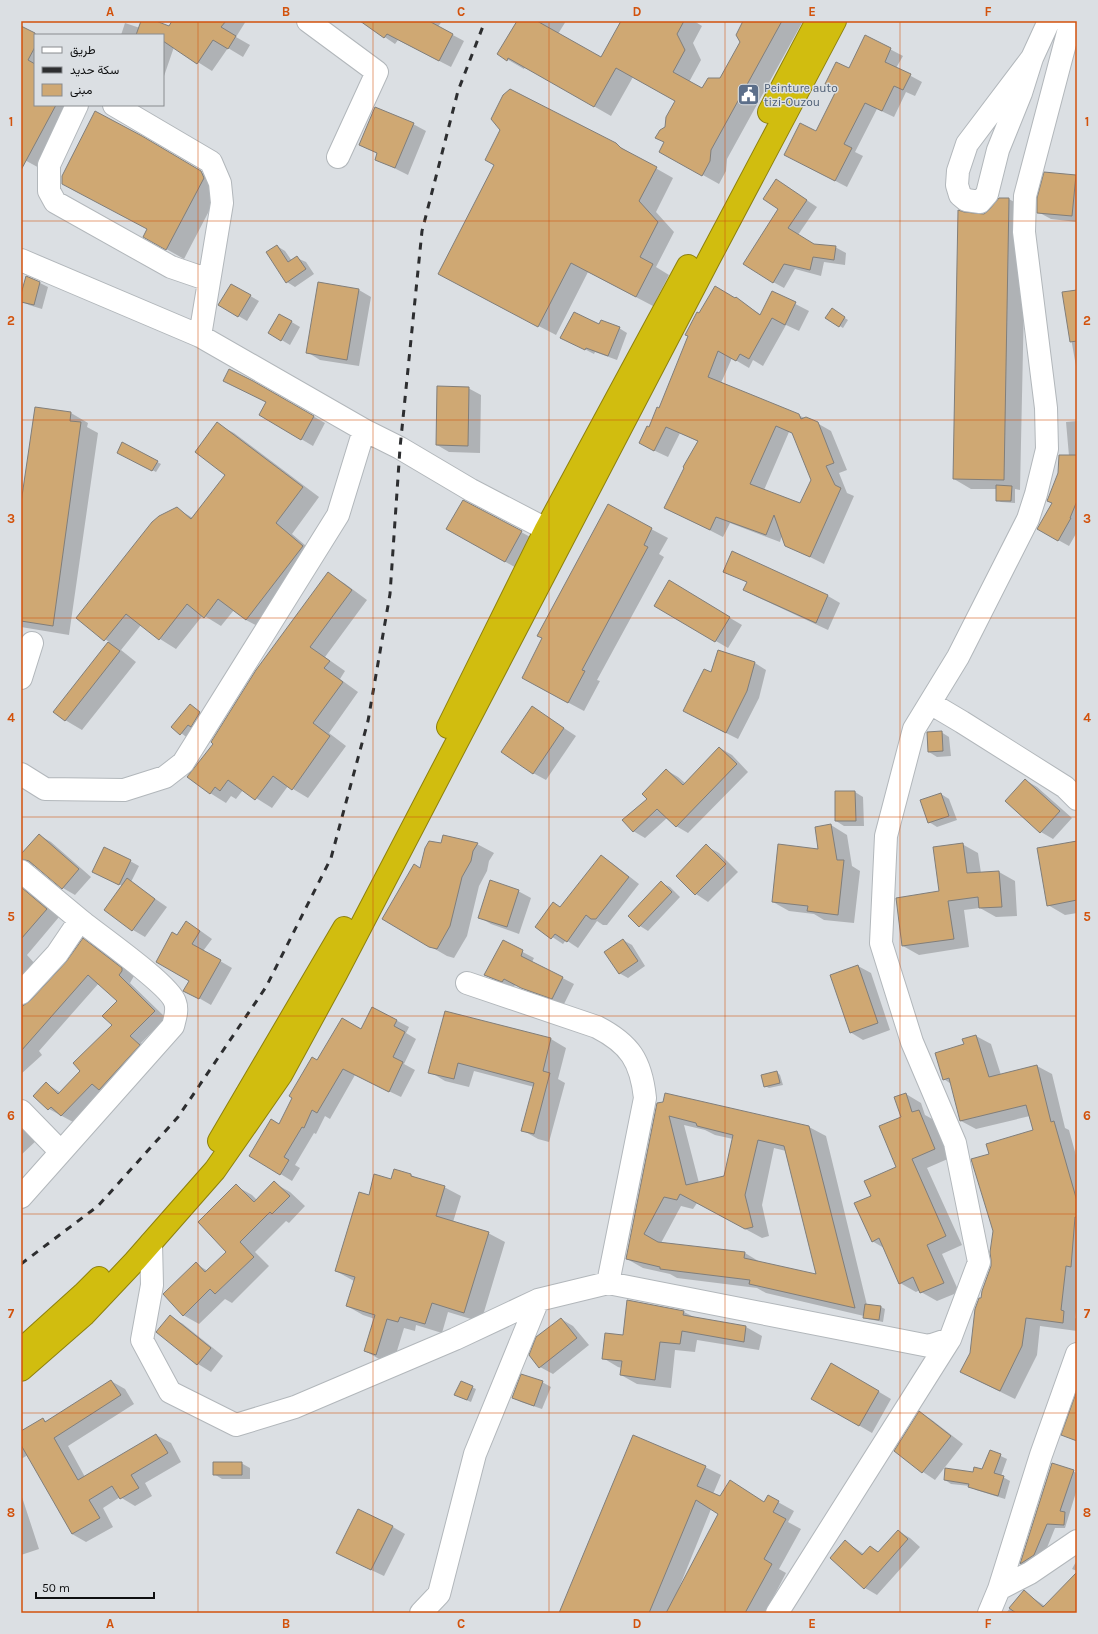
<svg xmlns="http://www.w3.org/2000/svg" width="1098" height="1634" viewBox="0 0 1098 1634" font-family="Karla,Vazirmatn,sans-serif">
<rect width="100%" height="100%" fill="#dbdfe3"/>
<path fill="#0003" fill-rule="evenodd" d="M142,21H153L170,27L174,21H246L236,37L250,45L243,57L228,48L212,71L174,47L163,79V35H121L125,23L140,28Z
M361,21H442L438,27L464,41L451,67L398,40L395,44Z
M518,21H566L558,34L601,58L622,21H694L702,26L693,43L701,60L689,82L702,89L721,79L741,43L745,21H803L727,159L726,171L719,184L660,151L665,142L666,127L676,101L633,77L611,116L525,67L524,69L498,54Z
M21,27L36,35L35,105H78L43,170L21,158Z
M865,36L903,56L896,68L922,82L915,96L906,92L894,117L877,109L855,152L863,156L847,187L797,161L816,132L838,90L827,83L849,70Z
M413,124L426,131L408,175L376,159L378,154L360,144Z
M501,130L616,144L636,157L673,178L656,212L674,232L656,267L669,275L653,306L588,272L556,335L456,283L495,165Z
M141,137L218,182L221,188L184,259L145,237L148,230Z
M1045,173L1077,177V222L1051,219L1038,212Z
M787,187L817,207L798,235L814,245L835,247L846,253L845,265L824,262L821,276L795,269L784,288L773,282L779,208Z
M999,199H1009L1026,209L1020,490L1015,489V503L1001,502L997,500V489H971L954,479L964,213L984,215L990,211Z
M277,246L285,251L292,261L297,258L306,262L314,274L295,287L287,282Z
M40,283L48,287L42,309L29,305L21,301V298Z
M231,285L259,301L247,321L220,305Z
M359,290L371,297L359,366L320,360L307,352Z
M1077,291V372L1063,293Z
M772,292L809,311L799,331L786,325L763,366L753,360L749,368L732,358L721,383L817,423L831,431L847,470L839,473L847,493L854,496L824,564L786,545L782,535L780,542L730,523L723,537L666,508L699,442L680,433L668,457L653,450L649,428L660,409L736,298L761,315ZM789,432L794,434L812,480L801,504L764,490Z
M832,310L848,320L843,328L827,318Z
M280,315L300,327L290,345L270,333Z
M599,326L619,328L627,333L617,360L595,352L594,354L569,341Z
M253,382L325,423L313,446L260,415L267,403L236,387Z
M468,388L481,395L480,453L449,452L437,445Z
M35,408L71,413L88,423L87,427L98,433L69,635L21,627V510Z
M1077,421V532L1069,546L1038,529L1053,503L1069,456L1066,422Z
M217,424L234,433L319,497L292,534L319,557L263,629L246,620L234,610L221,626L203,615L176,649L160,639L141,625L121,650L136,662L82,730L65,720L55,712L109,642L77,618L177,509L193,518L227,474Z
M122,444L161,464L156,472L118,452Z
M463,501L534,539L518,569L448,529Z
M608,506L668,538L659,554L664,557L597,680L600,681L584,711L539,687Z
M733,553L828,596L840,603L828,630L757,597L745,590L748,583L725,571Z
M328,574L344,583L367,600L325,657L345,671L340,679L358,692L329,733L346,746L308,798L288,786L272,808L243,790L236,799L231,796L226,803L210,793L215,744Z
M669,582L742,625L728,648L655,606Z
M718,652L755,663L766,670L759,698L738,739L696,718Z
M190,706L208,718L189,739L173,727Z
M544,715L576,736L546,780L533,773Z
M941,732L949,737L951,756L937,757L929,752Z
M720,748L732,755L748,772L688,833L676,826L667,818L645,838L633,831L666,770L678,777L685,783Z
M1025,780L1037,787L1072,818L1053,839L1041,832L1006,801Z
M836,792H855L863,797L864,826H844L836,821Z
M941,794L949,799L957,820L937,827L929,822Z
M831,825L847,835L852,866L860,871L854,923L824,920L814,914L789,911L773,902L820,850Z
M39,835L51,842L91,877L75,895L63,888L36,866H31L21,860V856Z
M1077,842V913L1065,915L1048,905Z
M477,844L494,853L489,861L487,871L479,886L467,936L454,958L447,956L383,919L421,870Z
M962,844L978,853L981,873L999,872L1015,881L1017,916L996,917L980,908L964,910L969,947L919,955L903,946L940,892Z
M706,846L719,853L738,872L708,902L696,894L677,876Z
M601,856L612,863L639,884L607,925H603L597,921L578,948L566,940L563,944L537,927L561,908Z
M130,861L139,866L131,882L167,907L145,937L133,930L123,886L101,876Z
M21,878L26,889L59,917L27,955L36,965L21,978Z
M661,883L670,887L680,897L648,931L640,926Z
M518,891L531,898L519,934L491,924L479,917Z
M198,929L212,939L203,951L232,968L211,1005L185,990L190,980L177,936Z
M83,939L95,946L134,976L130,983L166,1018L141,1043L151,1052L73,1122L49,1109L46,1083L61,1093L82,1071L114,1025L118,1001L99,983L39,1051L42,1055L21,1074V1008L31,1002L67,963Z
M623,940L632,945L645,966L628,978L619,973Z
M504,942L534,958L532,962L574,984L564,1004L534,994L515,985L514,987L496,981L485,975Z
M858,966L871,973L890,1030L863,1040L850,1032Z
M373,1008L409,1027L406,1033L416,1039L404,1064L415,1070L401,1097L355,1075L330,1119L325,1116L316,1134L314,1133L295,1165L300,1168L292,1181L251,1156L279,1125L318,1062L362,1031Z
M446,1012L551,1039L566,1048L558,1079L565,1083L549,1142L538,1139L522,1130L534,1087L474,1071L469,1087L445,1081L430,1072Z
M976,1036L991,1044L1001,1075L1037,1066L1052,1074L1065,1128L1069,1130L1077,1159V1305L1075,1318L1077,1319V1331L1040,1326L1037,1355L1015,1399L976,1380L971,1353L982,1299L992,1267L994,1230L991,1155L1034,1131L1030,1116L976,1129L961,1121L951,1084L944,1079L965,1045Z
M777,1072L780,1075L783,1085L769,1088L765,1086Z
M906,1094L921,1103L925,1115L934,1120L950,1158L927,1168L962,1245L942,1254L959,1292L937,1301L921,1292L920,1290L916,1292L900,1283L884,1248L872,1241V1196L897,1167Z
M663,1102L809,1127L826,1136L867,1305L881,1307L885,1309L883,1322L868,1319L864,1317V1316L766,1293L757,1288L677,1278L670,1274L643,1268L627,1259ZM684,1125L705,1130L715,1135L733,1139L725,1177L699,1183ZM774,1148L786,1151L817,1275L760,1262L745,1253L661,1243L681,1206L693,1209L697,1203L762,1238L769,1236L762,1205Z
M21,1120L37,1140L21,1155Z
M411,1175L418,1179L444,1187L461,1196L453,1222L488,1233L505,1242L481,1322L448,1312L442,1333L416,1325L415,1331L404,1328L393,1364L381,1360L365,1351L375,1319L363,1315L347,1306L354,1281L336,1271L369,1197L392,1180Z
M274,1183L290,1192L305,1206L289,1223L286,1221L255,1252L269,1266L232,1303L225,1299L199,1324L183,1315L196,1264L208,1271L228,1252L236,1186L252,1195L257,1200Z
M684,1312L694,1317L746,1327L762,1336L759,1350L697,1340L695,1352L675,1350L671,1388L637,1384L621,1375L622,1368L618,1367L603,1358L623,1336Z
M170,1316L183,1324L223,1356L211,1372L198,1364L158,1332Z
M561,1319L573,1326L589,1345L553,1374L540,1367Z
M832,1364L891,1399L872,1433L812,1398Z
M111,1381L125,1389L134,1404L68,1446L85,1477L156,1435L171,1443L181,1462L145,1483L152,1496L135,1506L120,1497L103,1508L113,1527L86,1542L72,1534L28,1455L21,1459V1432L43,1419L47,1422Z
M461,1382L476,1389L471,1402L459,1397Z
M542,1382L551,1387L542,1409L521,1402L513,1397Z
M920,1412L932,1420L963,1444L935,1480L923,1472L895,1451Z
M990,1451L1007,1459L1001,1476L1010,1481L1005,1499L976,1490L970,1486L951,1484L945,1480L983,1471Z
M241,1463L250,1468V1479H222L214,1474Z
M1052,1464L1077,1473V1489L1065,1528H1055L1042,1560L1029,1568L1021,1564Z
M705,1467L721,1475L713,1494L720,1497L765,1503L769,1497L794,1511L788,1522L801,1529L779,1569L786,1573L765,1613H562ZM711,1509L720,1514L678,1593H677Z
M21,1494L39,1549L21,1555Z
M393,1527L405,1534L384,1576L350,1560Z
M898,1531L910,1538L920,1547L877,1595L865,1588L846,1542L864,1554L871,1547L879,1552Z
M1077,1560V1571L1072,1569Z
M1077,1574V1613H1006L1024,1592L1045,1606Z"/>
<path fill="#cfa873" stroke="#817e7a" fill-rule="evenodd" d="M141,21H156L169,26L172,21H226L221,27L236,36L228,49L213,40L197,64L163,41V35H136Z
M360,21H429L453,34L439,61L387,34L384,38Z
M517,21H537L601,57L621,21H684L677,34L685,50L673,72L702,88L708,78H720L740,42L736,35L743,21H782L711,150L710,161L702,176L659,152L664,142L655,138L660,130L665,127L666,117L675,101L616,68L594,107L508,58L507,61L497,54Z
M21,26L35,33V47L28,60L35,64V105H56L21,170Z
M865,35L891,48L885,62L911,74L903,90L894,86L882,111L865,103L844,144L852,148L835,181L784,155L800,123L816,131L837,89L825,84L836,62L849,68Z
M510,89L616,143L621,148L657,167L639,201L658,222L640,257L653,264L636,297L571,263L538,327L438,274L494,165L485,160L500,130L491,119L503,95Z
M375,107L414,123L395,168L375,160L377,153L359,145Z
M95,111L142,136L201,171L204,178L166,250L143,237L147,229L62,184V176Z
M1044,172L1076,175L1072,216L1037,213V198Z
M776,179L807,200L788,228L814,244L836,246L834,260L813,257L810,270L784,264L773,283L743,264L778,209L763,199Z
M999,198H1009L1004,480L953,479L958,210L964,212L984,214L989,210Z
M277,245L288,262L297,256L306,269L286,283L266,252Z
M26,276L40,282L34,305L21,302V294Z
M318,282L359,289L347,360L306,353Z
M231,284L251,295L238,317L218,305Z
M715,286L735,298L736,297L760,315L772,291L796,302L785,325L772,318L749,359L740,354L736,361L718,351L708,377L799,414L801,419L806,417L818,422L834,463L826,466L835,485L841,488L810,557L785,546L774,515L766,535L716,517L710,530L664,508L684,468L683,467L698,441L666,427L654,451L639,443L647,426L649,427L657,407L659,408L688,336L685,335L697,312L699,313ZM776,426L792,433L811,480L800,503L750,484Z
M1077,290V341L1070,342L1062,292Z
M832,308L845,317L839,327L825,318Z
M574,312L599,324L601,320L620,327L608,356L586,348L585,350L560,338Z
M279,314L292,321L281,341L268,333Z
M229,369L253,381L314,416L301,440L259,415L266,402L223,381Z
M437,386L469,387L468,446L436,445Z
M35,407L71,412L70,421L81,422L53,626L21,621V503Z
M217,422L303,487L276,523L303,546L246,620L218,599L204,618L187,604L159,640L126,614L104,641L76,618L152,522L159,516L177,507L191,519L225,475L195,452Z
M122,442L158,461L152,471L117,453Z
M1059,455H1077V501L1070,518H1071L1058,541L1037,529L1052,503L1047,501L1058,473Z
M996,485L1012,486L1011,501H996Z
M463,500L522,531L505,562L446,529Z
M608,504L652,528L644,545L648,547L582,670L585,671L568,703L522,678L542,638L537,636Z
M732,551L828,595L816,623L743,590L747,582L723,572Z
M328,572L352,590L310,647L330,661L324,668L343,682L313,723L330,736L292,790L273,776L255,800L228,780L220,791L215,787L210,794L187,777L213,744L211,742L256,670Z
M669,580L730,617L715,642L654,606Z
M108,642L120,651L65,721L53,712Z
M718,650L755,662L747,691L726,733L683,711L704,669L711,672Z
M190,704L200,712L191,727L188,725L180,735L171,727Z
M532,706L564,728L533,774L501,752Z
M942,731L943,751L928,752L927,732Z
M719,747L737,764L676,827L657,809L633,832L622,820L647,799L642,794L666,769L683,785Z
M1025,779L1060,811L1040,833L1005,801Z
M835,791H855L856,821H835Z
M941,793L949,816L928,823L920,800Z
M831,824L837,860H844L838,915L807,911L808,906L772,902L778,844L818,849L815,827Z
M39,834L79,869L62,889L29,861L21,859V854Z
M443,835L478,843L473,851L471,861L462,877L450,926L437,949L429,947L382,919L414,864L420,868L425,848L429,841L441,843Z
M1077,841V900L1047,906L1037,848Z
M963,843L967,873L999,871L1002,907L979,908L978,897L948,901L954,939L902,946L896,898L939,891L933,847Z
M706,844L726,864L695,895L676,876Z
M104,847L131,860L119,885L92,872Z
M601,855L629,877L596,919H591L586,915L567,942L555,934L551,939L535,927L553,902L560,907Z
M127,878L155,899L132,931L104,910Z
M490,880L519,890L507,927L478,918Z
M661,881L672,892L639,927L628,916Z
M21,887L47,909L21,939Z
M186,921L200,931L192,944L221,960L199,999L183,991L189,981L156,962L172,932L177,935Z
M83,938L122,968V971L119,975L155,1011L130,1036L140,1045L99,1090L92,1084L61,1116L51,1107L48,1110L33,1096L46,1082L58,1094L80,1071L73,1063L112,1025L102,1016L117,1001L88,975L21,1051V1007L30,1001L66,962Z
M623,939L638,961L619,974L604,952Z
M503,940L523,950L521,956L563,977L552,999L521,988L504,979L502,982L484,975Z
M858,965L878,1023L850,1033L830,975Z
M372,1007L397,1020L394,1026L405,1032L393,1057L403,1062L389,1092L343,1069L317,1113L312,1110L304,1128L302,1127L284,1157L289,1160L280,1175L249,1156L271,1119L279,1124L292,1098L289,1096L312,1057L317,1060L342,1018L361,1029Z
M445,1011L551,1038L543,1071L550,1073L534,1134L521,1131L534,1083L458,1063L454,1079L428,1073Z
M976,1035L989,1077L1037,1065L1051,1122L1054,1121L1077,1201V1217H1075L1071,1267L1066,1266L1061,1310L1064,1311L1063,1323L1026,1318L1022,1346L1000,1391L960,1372L970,1353L975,1309L979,1298H981L982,1291L991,1266V1260L990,1252L993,1231L971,1159L989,1154L986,1144L1033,1130L1026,1105L960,1121L949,1078L943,1080L935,1053L964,1044L962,1039Z
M777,1071L780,1083L764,1087L761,1075Z
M665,1093L809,1126L855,1308L749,1284L750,1280L660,1269V1267L626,1259L657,1103L663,1102ZM669,1116L696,1123L697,1126L733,1135L724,1176L686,1185ZM758,1140L784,1146L816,1274L744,1258L745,1252L658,1242L644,1234L664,1197L677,1200L680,1194L745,1229L753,1227L745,1195Z
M906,1093L912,1112L919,1110L935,1149L912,1159L946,1236L927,1245L944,1283L920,1293L913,1277L899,1284L879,1238L872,1242L854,1203L871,1196L864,1181L896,1167L879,1126L901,1117L894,1097Z
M394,1169L411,1174V1176L445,1186L436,1216L489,1232L464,1313L432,1303L425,1324L400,1317L398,1322L387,1319L376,1355L364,1351L375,1315L346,1306L355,1277L335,1271L359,1192L369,1195L374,1174L391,1179Z
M274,1181L290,1196L272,1214L270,1212L240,1242L254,1257L215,1294L210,1289L183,1316L163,1294L196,1262L205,1272L226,1252L198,1222L236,1184L254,1202Z
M627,1300L684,1311L683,1315L746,1326L744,1342L682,1331L680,1344L660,1342L655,1380L620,1375L622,1361L602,1359L605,1333L623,1335Z
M865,1304L881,1306L879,1320L863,1318Z
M170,1315L211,1348L197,1365L156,1332Z
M561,1318L577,1338L539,1368L529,1355L536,1337Z
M831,1363L879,1391L859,1426L811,1399Z
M521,1374L543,1381L534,1406L512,1398Z
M111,1380L121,1395L54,1438L78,1480L156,1434L168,1453L131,1475L139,1488L120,1499L112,1486L89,1500L100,1518L72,1534L21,1445V1431L43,1418L45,1422Z
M461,1381L473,1386L467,1400L454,1395Z
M1076,1393H1077V1441L1061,1435Z
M919,1411L951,1436L922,1473L894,1451Z
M633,1435L706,1466L697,1486L720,1496L730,1480L764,1502L768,1495L779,1501L773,1512L786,1519L764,1559L772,1564L745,1613H666L718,1514L696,1500L649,1613H559Z
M990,1450L1001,1454L994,1473L1004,1476L998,1496L968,1487L969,1484L944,1480L945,1468L973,1472L974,1467L982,1469Z
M213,1462H242V1475H213Z
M1052,1463L1074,1470L1060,1511L1065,1512L1064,1525L1047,1524L1034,1555L1020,1564Z
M358,1509L393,1526L371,1570L336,1553Z
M898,1530L908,1539L864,1589L830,1558L845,1540L862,1555L870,1546L878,1552Z
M1077,1572V1613H1016L1009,1608L1024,1590L1043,1607Z"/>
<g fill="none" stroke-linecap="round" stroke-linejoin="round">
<defs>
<path id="minor" d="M308,21L377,72L338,157
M1032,58L967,144L958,171L957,185L960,195L966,200L980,202L987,194L998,150L1021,93L1032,58L1049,21
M77,105L49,165V191L55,202L171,267L209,280
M114,105L211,162L220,183L222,203L200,336
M21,260L200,336L364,430L400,448L471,490L546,529
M21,678L32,643
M930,703L962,722L1065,787L1077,799
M21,774L45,789L124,790L165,777L183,763L338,515L364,430
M21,871L80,920L57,954L21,993
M467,983L597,1027C630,1044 641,1061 645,1098L608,1283
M21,1111L61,1152
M21,1197L173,1026C175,1018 178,1010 175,1002C169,984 98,935 80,920
M151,1243L152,1285L142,1340L170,1392L236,1425L295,1407L455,1339L538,1300L608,1283L929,1346L950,1339L979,1262L955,1143L912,1042L881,943L886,836L914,729L958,657L1028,519L1036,494L1047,449L1046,408L1024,232L1025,196L1071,21
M999,1589L1030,1573L1077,1541
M421,1613L439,1594L475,1454L538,1300
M777,1613L950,1339
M989,1613L999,1589L1041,1455L1077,1354"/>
<path id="highway" d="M769,112L817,21
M448,727L546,529L688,266
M219,1141L344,928
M21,1350L83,1294L99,1278
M21,1370L84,1315L135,1261L215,1170L281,1075L336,974L709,259L835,21"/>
</defs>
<use href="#minor" stroke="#b2b7bb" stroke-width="24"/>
<use href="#highway" stroke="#8d800f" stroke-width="24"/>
<use href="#minor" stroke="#fff" stroke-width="22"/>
<use href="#highway" stroke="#d1bd0f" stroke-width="22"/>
<path stroke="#2d2e30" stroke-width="3" stroke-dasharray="7 7" stroke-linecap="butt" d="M21,1264L98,1206L178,1117L266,987L331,858L368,721L390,594L400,448L422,231L458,91L485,21"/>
</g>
<path fill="none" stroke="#d2520c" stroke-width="1" stroke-opacity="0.55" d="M198,21V1613M373,21V1613M549,21V1613M725,21V1613M900,21V1613M21,221H1077M21,420H1077M21,618H1077M21,817H1077M21,1016H1077M21,1214H1077M21,1413H1077"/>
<defs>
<symbol id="civic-square" viewBox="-11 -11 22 22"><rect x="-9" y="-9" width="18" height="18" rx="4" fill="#5c6f8a" stroke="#dbdfe3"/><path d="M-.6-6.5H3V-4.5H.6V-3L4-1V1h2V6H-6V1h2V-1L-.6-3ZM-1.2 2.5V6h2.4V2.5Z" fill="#fff"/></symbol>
</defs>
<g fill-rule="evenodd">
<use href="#civic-square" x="736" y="82" width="25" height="25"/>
</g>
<g text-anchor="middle" stroke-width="3" stroke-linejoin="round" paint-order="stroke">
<g font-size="12" fill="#4e5e75" stroke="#dbdfe3" text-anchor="start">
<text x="764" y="92">Peinture auto<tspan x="764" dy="14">tizi-Ouzou</tspan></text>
</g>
</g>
<rect width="1098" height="1634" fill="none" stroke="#dbdfe3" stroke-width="44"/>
<rect x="34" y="34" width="130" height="72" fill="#dbdfe3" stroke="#898c8f"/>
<rect x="42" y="47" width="20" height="6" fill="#ffffff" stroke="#898c8f"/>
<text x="70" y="54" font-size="12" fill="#0e0f10">طريق</text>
<rect x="42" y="67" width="20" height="6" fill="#2d2e30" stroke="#898c8f"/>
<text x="70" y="74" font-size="12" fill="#0e0f10">سكة حديد</text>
<rect x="42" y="84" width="20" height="12" fill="#cfa873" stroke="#898c8f"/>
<text x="70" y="94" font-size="12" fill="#0e0f10">مبنى</text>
<path d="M36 1592v6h118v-6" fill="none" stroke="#0e0f10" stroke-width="2"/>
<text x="42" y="1592" font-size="12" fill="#0e0f10" stroke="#dbdfe3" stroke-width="3" paint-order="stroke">50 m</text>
<rect x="22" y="22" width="1054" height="1590" fill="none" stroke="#d2520c" stroke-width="1.5"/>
<g font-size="13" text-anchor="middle" font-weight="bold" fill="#d2520c">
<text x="110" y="16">A</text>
<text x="286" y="16">B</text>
<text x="461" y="16">C</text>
<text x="637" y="16">D</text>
<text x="812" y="16">E</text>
<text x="988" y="16">F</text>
<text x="11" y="126">1</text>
<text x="1087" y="126">1</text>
<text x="11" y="325">2</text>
<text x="1087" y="325">2</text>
<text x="11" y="523">3</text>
<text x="1087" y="523">3</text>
<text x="11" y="722">4</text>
<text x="1087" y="722">4</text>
<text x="11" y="921">5</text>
<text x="1087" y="921">5</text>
<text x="11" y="1120">6</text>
<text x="1087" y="1120">6</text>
<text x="11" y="1318">7</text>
<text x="1087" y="1318">7</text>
<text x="11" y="1517">8</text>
<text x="1087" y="1517">8</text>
<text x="110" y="1628">A</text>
<text x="286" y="1628">B</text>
<text x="461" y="1628">C</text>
<text x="637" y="1628">D</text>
<text x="812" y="1628">E</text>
<text x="988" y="1628">F</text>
</g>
</svg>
